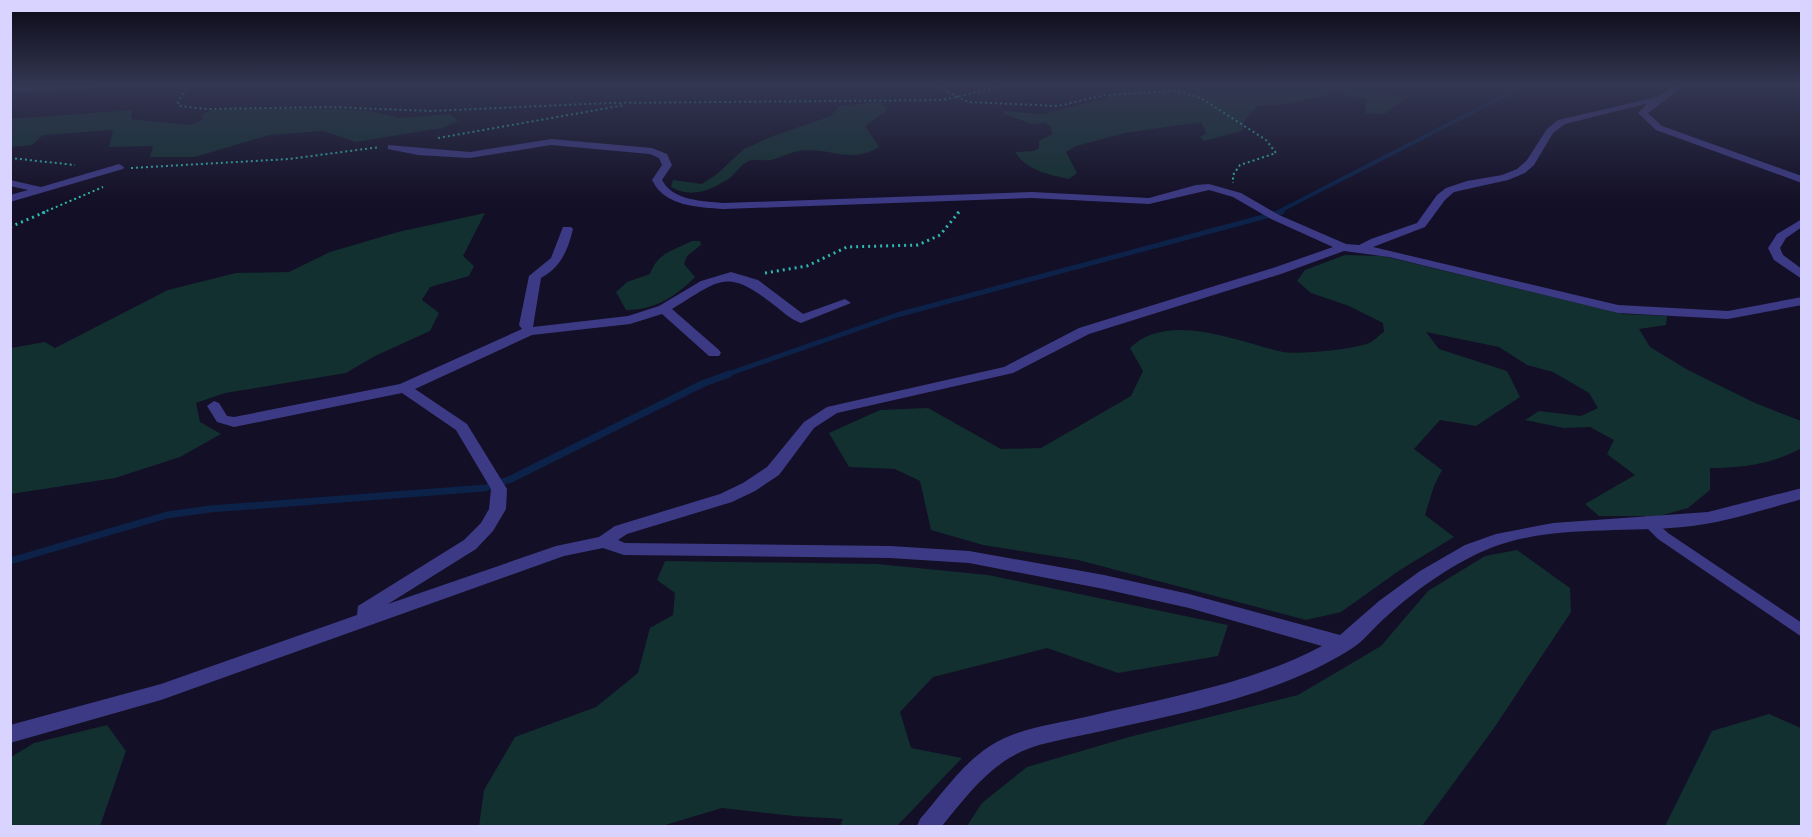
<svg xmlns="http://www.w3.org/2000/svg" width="1812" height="837" viewBox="0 0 1812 837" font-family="'Titillium Web',sans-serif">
<rect width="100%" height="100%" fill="#130f26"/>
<path fill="#12302f" d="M1122,85H1361L1405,98L1384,114L1365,113L1366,99L1331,90L1318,97L1284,104L1257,106L1245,120L1242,131L1204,141L1200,137L1206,133L1201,122L1125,133L1076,146L1066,152L1077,173L1069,179C1049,175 1026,170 1015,152L1034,151L1039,148V141L1052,134L1051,127L1045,123L1032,124L1004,114V111L1043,114L1106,98L1122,89Z
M880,102L888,110L865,126L879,147C853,163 834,150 807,150C794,150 783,157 771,160C765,161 758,159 752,160C742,162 738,171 731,177C713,190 691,199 671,187L673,180L702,184L717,174L744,149L773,136L831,116L839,106Z
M276,109H334L369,111L400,118L450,114L458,121L442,128L356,142L323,131L269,135L195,157H150L153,146L109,147L113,130L43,135L32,145L11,147V119L132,110L131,119L190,125L202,120L203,114L212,110Z
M485,213L463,256L474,266L469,276L430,287L422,300L439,313L430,331L375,356L346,373L225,393L196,403L200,422L221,434L180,457L115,478L11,494V348L45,342L55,348L168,290L236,273L289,272L330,252L398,232Z
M692,241H700L701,245L687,256L684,264L695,277C675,297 655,310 626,310L616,292L627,282L650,274C657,253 674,250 692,241Z
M1345,255L1383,256L1623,314L1667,316L1666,325L1639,329L1650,347L1688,370L1755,403L1801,421L1802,448C1772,464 1743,468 1710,468V490L1688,508L1659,516H1599L1585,504L1635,475L1607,454L1614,440L1590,427L1564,428L1525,420L1539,411L1581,416L1598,408L1589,393L1553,372L1527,365L1499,347L1426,332L1439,349L1507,371L1520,397L1476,426L1440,420L1414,449L1442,470L1434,486L1425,515L1454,537L1400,570L1341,612L1306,620L1078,560L983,545L931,530L920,481L895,469L849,467L829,433L880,410L928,408L1001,449L1041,448L1131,396L1143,371L1130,348C1168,310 1239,342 1283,352C1296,355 1357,349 1369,343C1374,341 1379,335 1384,332L1383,323L1349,306L1311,293L1297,281L1305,270Z
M1517,550L1570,588L1571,612L1494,728L1422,826H967L982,803L1027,767L1129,737L1298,695L1381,646L1428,591L1485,556Z
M665,561L877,564L988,575L1228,625L1218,656L1118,673L1047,648L933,677L900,712L911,748L962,758L897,826H840L843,819L793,816L722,808L662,826H479L484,790L515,737L596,707L638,673L650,628L673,615L675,593L657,580Z
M1769,714L1801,728V826H1665L1712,731Z
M107,725L126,751L100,826H11V757L34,743Z"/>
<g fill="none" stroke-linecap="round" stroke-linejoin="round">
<path stroke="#0c2248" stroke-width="4" d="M1276,213L1525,85"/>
<path stroke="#0c2248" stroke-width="5" d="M725,375L897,315L1282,212"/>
<path stroke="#0c2248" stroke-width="7" d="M10,561L167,515L210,509L485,488L511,479L702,384L729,374"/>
<path stroke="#2fb8b0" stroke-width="2" stroke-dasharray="2 3" stroke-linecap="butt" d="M189,85L178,102L179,106L207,109L330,107L431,111L609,103L942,100L1010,85
M934,85L968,102L1058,106L1105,95L1176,91L1201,98L1266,140L1276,153L1240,165L1233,175V183
M438,138L625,105
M10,158L75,165
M131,168L289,159L380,147
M42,213L103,187
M957,213L960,210"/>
<path stroke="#2fb8b0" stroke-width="3" stroke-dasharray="2 4" stroke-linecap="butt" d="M10,227L45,212
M765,273L807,266L847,247L918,245L940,235L959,212"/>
<path fill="#3d3a85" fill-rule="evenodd" d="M1647,516L1652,518L1668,533L1802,623V637L1658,539L1640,521L1642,518Z"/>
<path fill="#3d3a85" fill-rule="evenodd" d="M47,85H97L93,88L10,92V86Z
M1676,85H1685L1648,113L1662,126L1802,176V183L1656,130L1638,113L1647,104H1645L1565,124L1553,133L1534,165L1525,173L1508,180L1454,192L1445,200L1425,227L1373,247L1618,305L1728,311L1802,297V305L1728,319L1618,313L1389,257L1344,251L1281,274L1089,334L1013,373L837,413L814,428L779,475L755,491L732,502L627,534L618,540L625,543L890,546L969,551L1104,575L1189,594L1340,635L1379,601L1420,571L1465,545L1496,534L1553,523L1708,512L1802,488V499C1762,510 1724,523 1683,527C1621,533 1552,525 1493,547C1455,562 1418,588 1387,616C1375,626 1364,641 1351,649C1265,704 1138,721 1039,745C994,758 970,792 942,826H917L920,819C942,794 962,764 990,746C1019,727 1057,724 1090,716C1169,697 1250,684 1322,646L1189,608L1104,589L969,563L890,558L624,555L603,548L564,556L161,700L10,743V725L161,684L357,615L358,606L464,540L481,523L489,509L491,489L456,430L402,393L234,427L217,422L207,406L214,401L219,403L227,416L234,417L400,384L522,329L519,325L529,276L551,258L563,227H571L573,229C568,250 561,267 541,278L533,327L628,316L659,306L701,281L731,272L758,280L803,314L845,299L851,303L801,323C791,320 782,311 774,305C726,267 720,280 672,309L719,350L721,353L719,356H709L662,314L630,324L532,335L415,389L467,424L507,489L506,509L493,531L476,549L388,604L556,546L599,537L615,526L720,494L743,483L767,467L804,422L827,407L1004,367L1079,328L1273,268L1333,247L1271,219L1233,197L1209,190L1149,204L1032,198L724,209C698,207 665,207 652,180L662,165L659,158L650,154L551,145L470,158L418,155L388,149V145L470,152L551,139L652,148L667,154L672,165L662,180C673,201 703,201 724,203L1032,192L1149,198L1196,185L1209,184L1241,193L1279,215L1346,244L1359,245L1371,239L1417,223L1437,195L1446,188L1467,181L1502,175L1517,169L1527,160L1547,129L1558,120L1657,97Z
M119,164L124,167L123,169L10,202V195L28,190L10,186V180L41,187Z
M1802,219V227L1786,238L1780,248L1783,255L1802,269V279L1774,260L1768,248L1777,234Z"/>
</g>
<linearGradient id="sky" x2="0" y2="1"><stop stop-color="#0a0815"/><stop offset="0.42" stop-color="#333752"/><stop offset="1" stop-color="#333752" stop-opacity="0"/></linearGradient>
<rect width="1812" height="202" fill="url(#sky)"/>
<rect width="1812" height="837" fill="none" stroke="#d9d4ff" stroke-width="24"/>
</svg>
